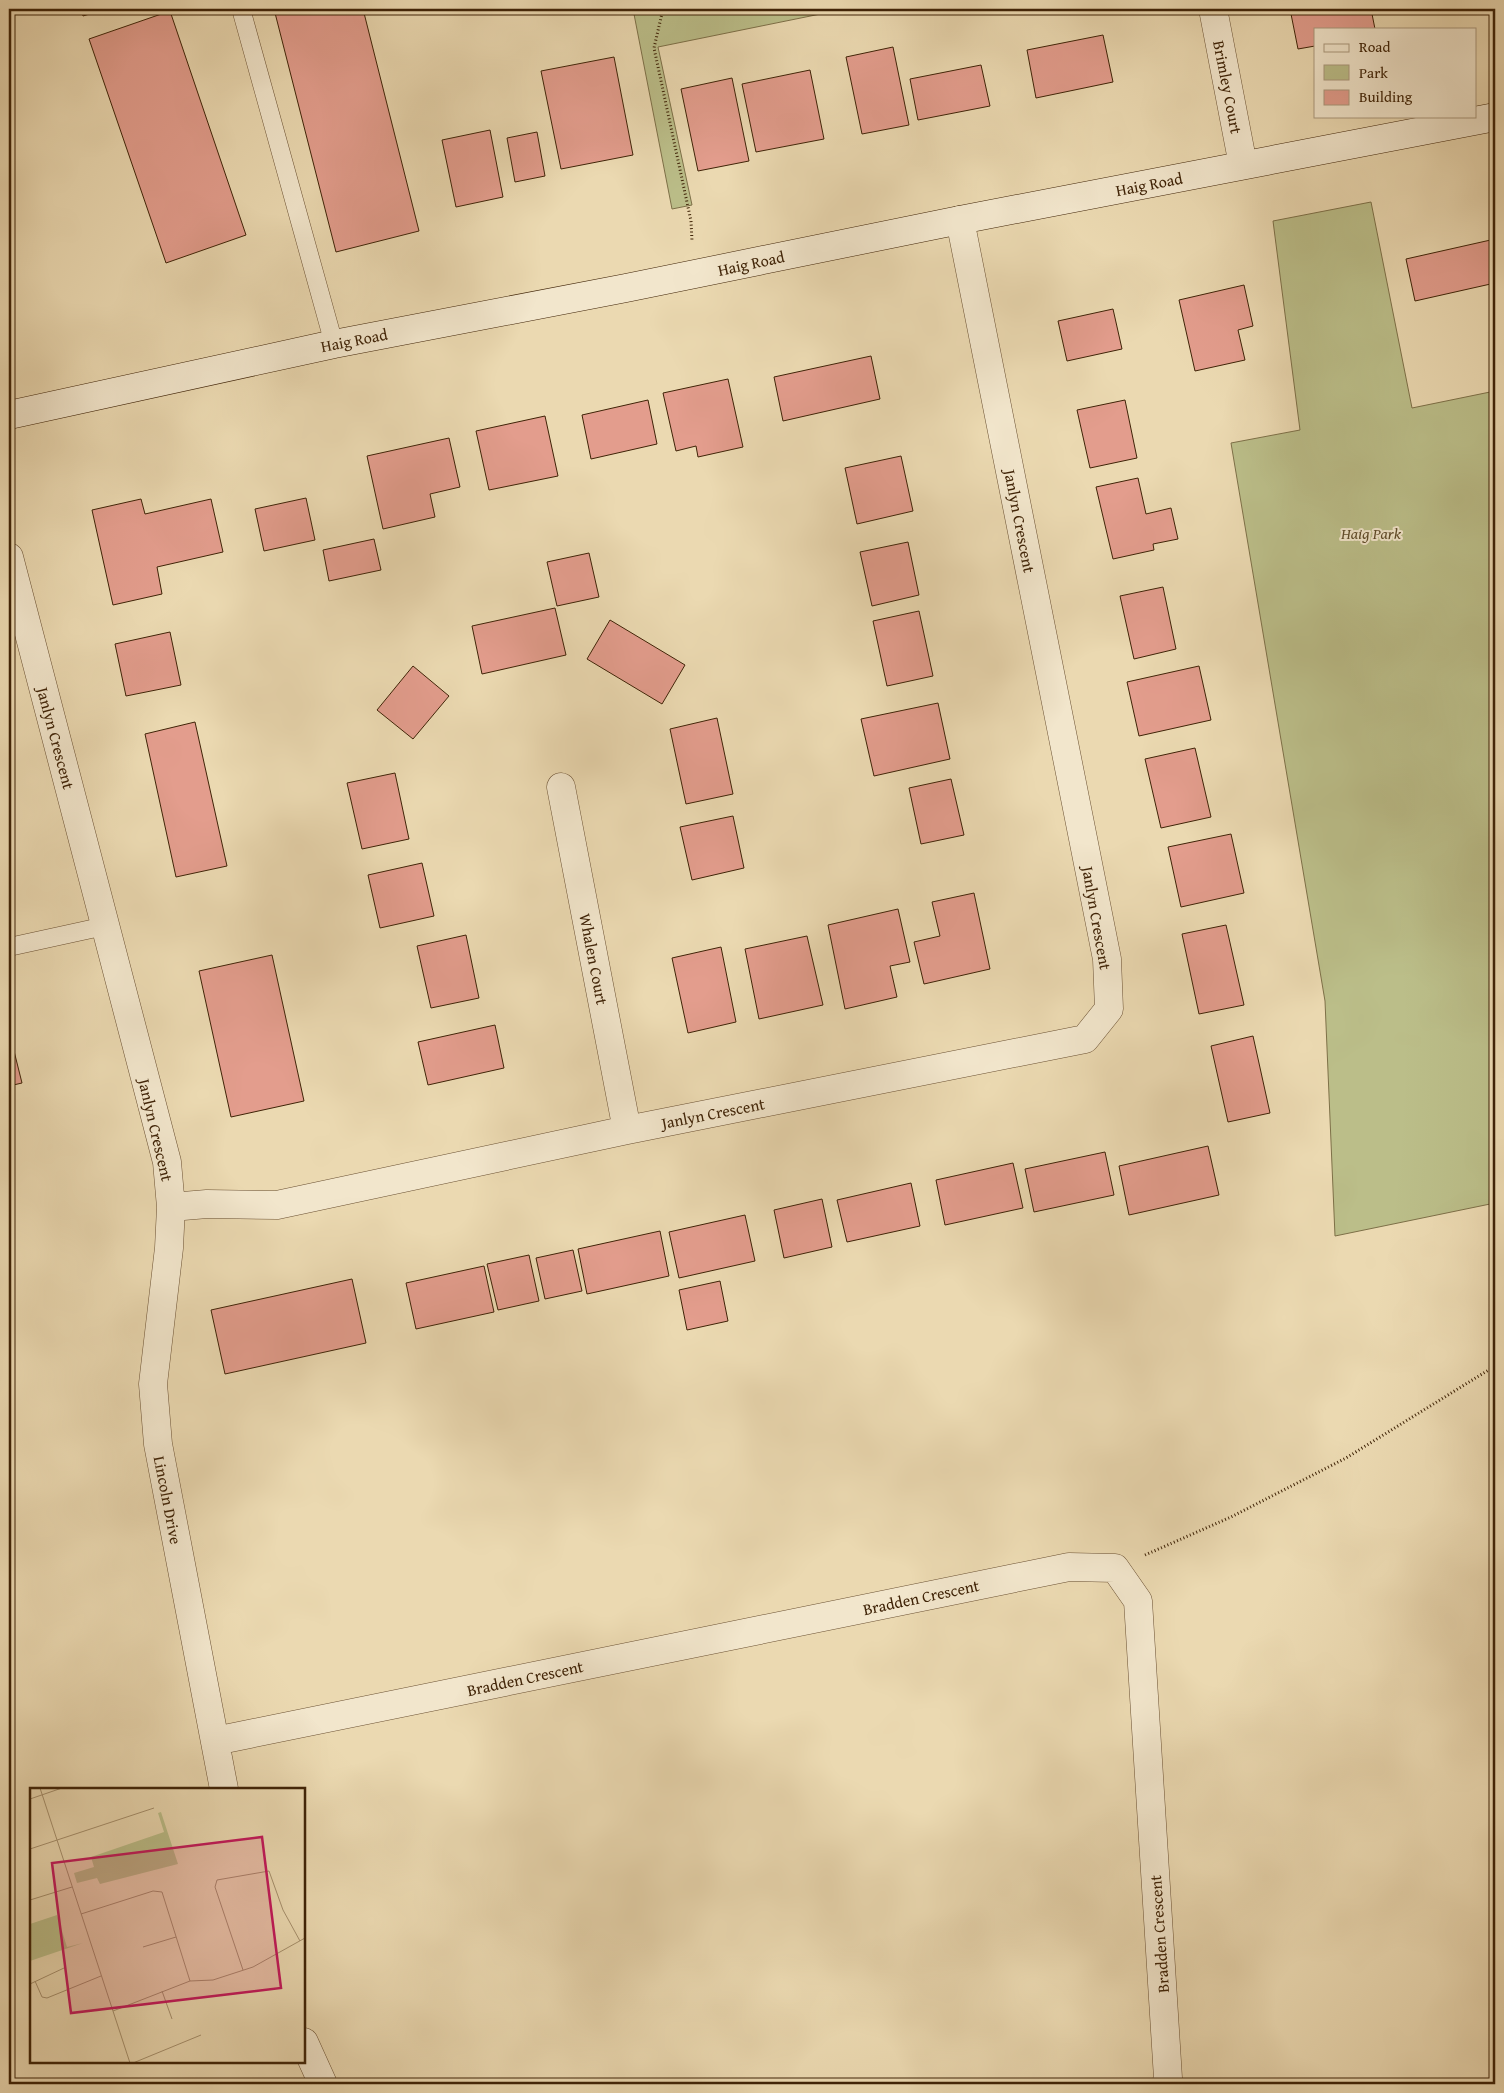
<svg xmlns="http://www.w3.org/2000/svg" width="1504" height="2093" viewBox="0 0 1504 2093" font-family="'Gentium Book Plus',serif">
<rect width="100%" height="100%" fill="#ebd9b1"/>
<filter id="stains"><feTurbulence type="fractalNoise" baseFrequency=".004" numOctaves="4"/><feColorMatrix values="0 0 0 0 .2 0 0 0 0 .09 0 0 0 0 .02 0 0 0 .5 -.17"/></filter>
<radialGradient id="worn" r=".72"><stop offset=".6" stop-color="#630" stop-opacity="0"/><stop offset="1" stop-color="#630" stop-opacity=".3"/></radialGradient>
<path fill="#bbbe89" stroke="#7d7048" d="M633,9H845L658,47L692,205L672,209Z
M1371,202L1412,408L1495,391V1203L1335,1236L1325,1001L1231,443L1300,430L1273,221Z"/>
<path fill="#e39d8d" stroke="#3f2307" d="M81,9H106L83,16Z
M274,9H363L419,231L336,252Z
M1290,9H1371L1375,29H1315V46L1298,49Z
M170,11L246,235L166,263L89,39Z
M1103,35L1113,82L1036,98L1027,50Z
M893,47L909,125L862,134L846,57Z
M614,57L633,155L561,169L541,71Z
M981,65L990,106L918,120L910,79Z
M810,70L824,139L756,152L742,84Z
M732,78L749,161L698,171L681,89Z
M490,130L503,197L456,207L442,140Z
M537,132L545,176L515,182L507,138Z
M1495,239V283L1415,301L1406,259Z
M1244,285L1253,326L1238,330L1245,360L1195,371L1179,300Z
M1113,309L1122,349L1067,361L1058,321Z
M871,356L880,399L783,421L774,377Z
M728,379L743,447L698,457L696,446L676,451L663,393Z
M648,400L657,444L591,459L582,415Z
M1125,400L1137,458L1090,468L1077,410Z
M545,416L558,476L489,490L476,431Z
M449,438L460,487L430,494L435,517L383,529L367,456Z
M901,456L913,511L857,524L845,468Z
M1138,478L1146,514L1171,508L1178,539L1153,544L1154,550L1113,559L1096,487Z
M306,498L315,540L264,551L255,509Z
M141,499L145,514L211,499L223,552L157,567L162,594L113,605L92,510Z
M374,539L381,570L329,581L323,550Z
M908,542L919,595L872,606L860,552Z
M589,553L599,597L557,606L547,562Z
M1163,587L1176,649L1134,659L1120,596Z
M555,608L566,655L482,674L472,626Z
M919,611L933,676L887,686L873,621Z
M610,620L685,665L662,704L587,659Z
M170,632L181,685L126,696L115,644Z
M413,666L449,696L413,739L377,710Z
M1199,666L1211,720L1139,736L1127,682Z
M938,703L950,759L874,776L861,719Z
M717,718L733,794L686,804L670,729Z
M195,722L227,866L176,877L145,734Z
M1195,748L1211,817L1161,828L1145,759Z
M395,773L409,839L362,849L347,783Z
M951,779L964,835L921,844L909,788Z
M733,816L744,868L692,880L680,827Z
M1231,834L1244,893L1181,907L1168,847Z
M422,863L434,916L380,928L368,875Z
M974,893L990,969L924,984L914,942L940,936L932,902Z
M898,909L910,962L890,966L897,997L845,1009L828,925Z
M1226,925L1244,1005L1199,1014L1182,934Z
M466,935L479,998L431,1008L417,946Z
M807,936L823,1005L759,1019L745,949Z
M721,947L736,1022L688,1033L672,958Z
M272,955L304,1101L231,1117L199,971Z
M495,1025L504,1068L428,1085L418,1042Z
M9,1031L22,1083L9,1086Z
M1253,1036L1270,1113L1228,1122L1211,1046Z
M1208,1146L1219,1195L1129,1215L1119,1166Z
M1105,1152L1114,1195L1034,1212L1025,1169Z
M1013,1163L1023,1208L945,1225L936,1180Z
M911,1183L920,1226L847,1242L837,1200Z
M822,1199L832,1247L784,1258L774,1210Z
M745,1215L755,1261L679,1278L669,1232Z
M660,1231L669,1276L587,1294L578,1249Z
M573,1250L582,1291L545,1299L536,1258Z
M529,1255L539,1301L498,1310L487,1264Z
M484,1266L494,1312L416,1329L406,1283Z
M352,1279L366,1343L225,1374L211,1310Z
M720,1281L728,1321L687,1330L679,1290Z"/>
<g fill="none" stroke-linecap="round" stroke-linejoin="round">
<defs>
<path id="lane" d="M241,9L334,344
M9,947L105,926"/>
<path id="street" d="M1213,9L1243,165
M9,557L167,1162L171,1207L207,1204L277,1205L627,1130L1085,1039L1109,1009L1107,959L960,220
M561,787L627,1130
M171,1207L169,1248L153,1384L158,1444L224,1789
M215,1741L1069,1567L1115,1568L1138,1601L1168,2078L1166,2084
M304,2042L323,2084"/>
<path id="secondary" d="M9,415L334,344L626,288L960,220L1495,117"/>
</defs>
<use href="#lane" stroke="#6a5032" stroke-width="19"/>
<use href="#street" stroke="#6a5032" stroke-width="29"/>
<use href="#secondary" stroke="#3f2307" stroke-width="29"/>
<path stroke="#3f2307" stroke-width="3" stroke-dasharray="1 2.5" stroke-linecap="butt" d="M663,9L654,48L691,221L692,241
M1145,1555L1231,1517L1346,1458L1495,1366"/>
<use href="#lane" stroke="#f2e6cc" stroke-width="18"/>
<use href="#street" stroke="#f2e6cc" stroke-width="28"/>
<use href="#secondary" stroke="#f2e6cc" stroke-width="28"/>
</g>
<g text-anchor="middle" stroke-width="4" stroke-linejoin="round" paint-order="stroke">
<g font-size="16" fill="#3f2307" stroke="#f2e6cc">
<text transform="translate(1228 87) rotate(79)" y="6">Brimley Court</text>
<text transform="translate(1149 184) rotate(-11)" y="6">Haig Road</text>
<text transform="translate(751 263) rotate(-12)" y="6">Haig Road</text>
<text transform="translate(354 340) rotate(-11)" y="6">Haig Road</text>
<text transform="translate(1020 521) rotate(79)" y="6">Janlyn Crescent</text>
<text transform="translate(56 738) rotate(75)" y="6">Janlyn Crescent</text>
<text transform="translate(1097 918) rotate(80)" y="6">Janlyn Crescent</text>
<text transform="translate(594 959) rotate(79)" y="6">Whalen Court</text>
<text transform="translate(713 1113) rotate(-11)" y="6">Janlyn Crescent</text>
<text transform="translate(156 1130) rotate(77)" y="6">Janlyn Crescent</text>
<text transform="translate(168 1500) rotate(79)" y="6">Lincoln Drive</text>
<text transform="translate(921 1597) rotate(-12)" y="6">Bradden Crescent</text>
<text transform="translate(525 1678) rotate(-12)" y="6">Bradden Crescent</text>
<text transform="translate(1159 1934) rotate(-94)" y="6">Bradden Crescent</text>
</g>
<g font-size="16" font-style="italic" fill="#5e4a28" stroke="#f2e6cc">
<text x="1371" y="539">Haig Park</text>
</g>
</g>
<g transform="translate(30 1788)">
<rect width="275" height="275" fill="#ebd9b1"/>
<path d="M131,24L148,76L70,96L67,90L47,95L44,85L64,79L61,69L134,44L128,25ZM27,127L37,159L53,155L0,173V136Z" fill="#bbbe89"/>
<path fill="none" stroke="#a6906d" stroke-width="1" d="M10,0L100,275M0,11L32,0M0,61L124,20M0,112L42,99M51,126L123,103L132,104L160,193L83,223M113,159L146,149M213,182L185,99L187,92L239,83L253,122L270,153M5,193L12,209L17,210L71,188M160,193L183,192L223,179L275,150M0,196L34,180M132,203L142,231M103,275L171,247"/>
<path fill="#c2185b" fill-opacity="0.15" stroke="#c2185b" stroke-width="2.5" d="M232,49L251,200L41,225L22,75Z"/>
<rect width="275" height="275" fill="none" stroke="#3f2307" stroke-width="2.5"/>
</g>
<rect width="1504" height="2093" fill="none" stroke="#ebd9b1" stroke-width="30"/>
<rect x="10" y="10" width="1484" height="2073" fill="none" stroke="#3f2307" stroke-width="2.5"/>
<rect x="15" y="15" width="1474" height="2063" fill="none" stroke="#3f2307"/>
<rect x="1314" y="28" width="162" height="90" fill="#f2e6cc" stroke="#aa987d"/>
<rect x="1324" y="44" width="25" height="8" fill="#f2e6cc" stroke="#aa987d"/>
<text x="1359" y="52" font-size="15" fill="#3f2307">Road</text>
<rect x="1324" y="65" width="25" height="15" fill="#bbbe89" stroke="#aa987d"/>
<text x="1359" y="78" font-size="15" fill="#3f2307">Park</text>
<rect x="1324" y="90" width="25" height="15" fill="#e39d8d" stroke="#aa987d"/>
<text x="1359" y="102" font-size="15" fill="#3f2307">Building</text>
<rect width="100%" height="100%" filter="url(#stains)"/>
<rect width="100%" height="100%" fill="url(#worn)"/>
</svg>
